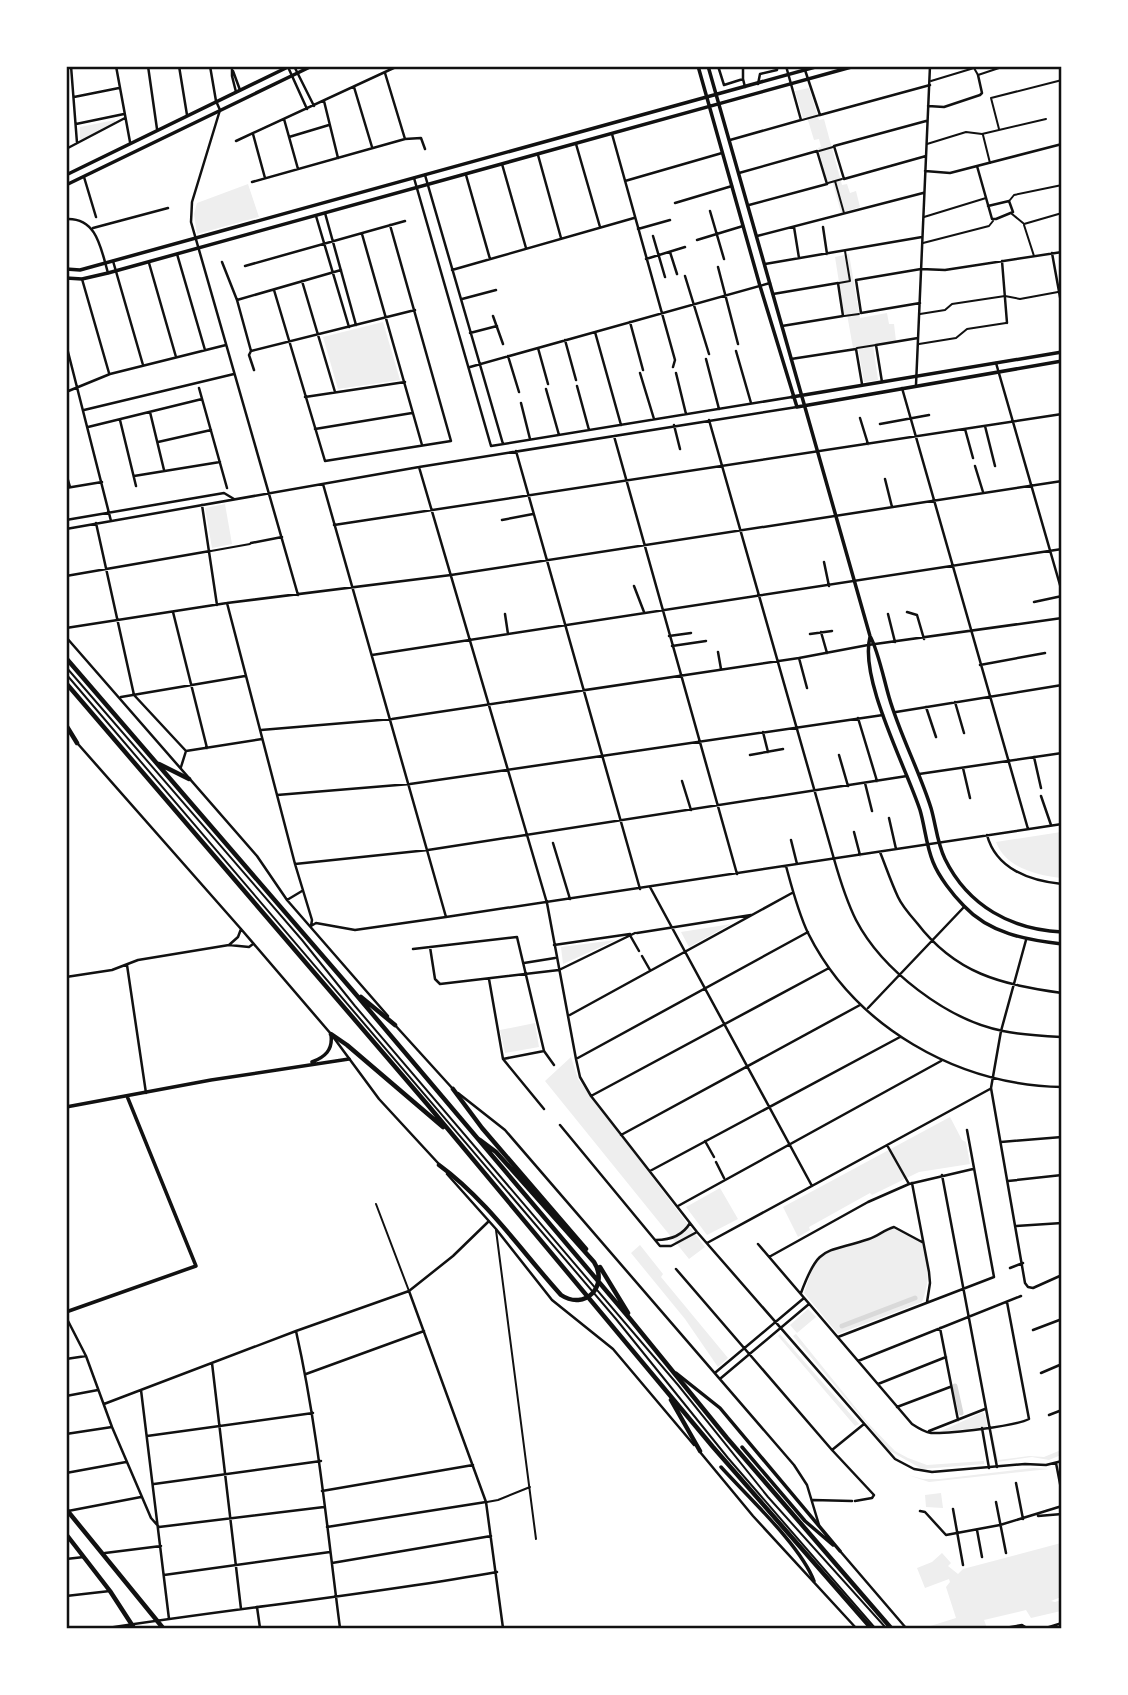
<svg xmlns="http://www.w3.org/2000/svg" width="1128" height="1695" viewBox="0 0 1128 1695" font-family="'DejaVu Sans',sans-serif">
<rect width="100%" height="100%" fill="#fff"/>
<path fill="#eee" d="M809,88L819,120L824,119L842,185L847,184L850,193L856,191L860,207L841,213L832,180L827,181L818,148L821,147L819,139L814,140L807,117L803,118L795,91Z
M115,120V122L80,141V127Z
M248,184L259,217L197,234L194,214L197,203Z
M849,254L860,318L887,313L889,324H894L896,341L873,345L878,380L864,382L858,347L853,348L847,314H844L835,257Z
M383,322L400,380L338,389L323,337Z
M225,504L232,544L212,548L205,508Z
M1061,832V878C1036,875 1006,868 996,842Z
M731,924L689,947L681,932Z
M616,940L563,964L561,947Z
M535,1023L539,1047L505,1053L500,1030Z
M571,1057L578,1079L705,1247L689,1259L545,1081Z
M950,1117L962,1140L966,1142L970,1164L919,1172L872,1195L870,1193L809,1227L810,1230L798,1237L783,1207Z
M720,1188L738,1219L707,1235L686,1207Z
M892,1228L922,1243C928,1267 931,1278 922,1302L838,1334L804,1293L815,1261L826,1252L871,1240Z
M640,1245L663,1274L661,1277L728,1358L718,1367L685,1319L631,1253Z
M808,1309L816,1317L797,1333L790,1325Z
M780,1334L859,1424L855,1426L778,1336Z
M796,1334L868,1423L895,1451L908,1458L927,1465L984,1461V1464L922,1469L890,1451L793,1336Z
M983,1412L986,1417L987,1427L939,1432Z
M992,1431L998,1460L1029,1456L1044,1457L1061,1450V1455L1049,1460L1032,1457L997,1462Z
M1033,1468L1049,1469L929,1482L908,1475L923,1479H940Z
M941,1493L943,1508L926,1507L925,1495Z
M1061,1543V1597L1051,1601L1055,1602L1061,1600V1611L1031,1618L1026,1610L984,1620L987,1628H924L956,1618L946,1587L950,1582L949,1579L925,1588L917,1568L932,1562L942,1553L951,1563L948,1566L958,1574L963,1569Z"/>
<g fill="none" stroke-linecap="round" stroke-linejoin="round">
<path stroke="#d9d9d9" stroke-width="5" d="M842,1326L915,1298
M955,1386L961,1413"/>
<path stroke="#111" stroke-width="2" d="M66,667L302,940L355,1006L678,1385L768,1497L886,1628
M66,674L616,1319L728,1458L875,1628
M376,1204L409,1291
M496,1230L536,1539
M487,1502L498,1500L530,1487"/>
<path stroke="#111" stroke-width="2" d="M1060,66L1062,72
M931,81L974,68L978,75L1005,66
M1062,83V87
M802,120L820,115
M999,129L991,98L1062,80
M983,135L990,163
M927,144L966,132L982,134L1046,119
M819,151L833,147
M835,181L844,213
M828,183L842,179
M1010,200L1014,195L1062,185
M1012,214L1023,223
M924,217L986,198
M1024,224L1062,213
M1024,225L1034,256
M923,243L989,226L993,221
M845,251L850,281
M839,283L850,281
M920,314L945,310L952,304L1005,296L1020,299L1058,292
M844,316L859,314
M919,344L956,338L967,329L1006,323
M857,348L876,345
M211,551L250,544"/>
<path stroke="#111" stroke-width="2.5" d="M71,66L77,143
M116,66L130,142
M148,66L157,129
M179,66L187,115
M210,66L216,101L220,110L192,202L191,222L298,595
M232,66V76L236,92
M294,66L314,106
M718,66L724,85L743,79L745,87
M288,67L307,109
M66,68L76,66
M805,70L820,115L930,85
M233,71L240,90
M385,73L405,139
M743,79V66
M758,84L760,74L777,70V66
M354,87L372,147
M74,97L119,88
M324,101L338,158
M928,106L944,107L980,95L982,93L978,75
M284,119L298,169
M76,124L124,114
M253,134L265,178
M612,134L675,360L673,367
M289,137L329,125
M730,140L801,120L786,66
M236,141L398,66
M576,144L600,227
M66,149L125,118
M538,155L561,238
M926,156L844,179L834,146L926,121
M502,164L526,248
M977,166L992,219H996L1013,212L1009,201L988,206
M925,171L950,173L1062,144
M739,173L817,151L827,184L749,205
M425,175L503,444
M466,175L490,259
M84,177L96,217
M414,178L491,446L792,397
M625,181L722,153
M252,182L405,139L421,138L425,149
M675,203L732,186
M710,211L724,259
M325,213L356,325
M316,216L349,327
M66,219C97,217 101,249 108,273
M794,227L799,258
M823,227L827,254
M93,228L168,208
M638,229L670,220
M362,234L422,445
M653,236L665,277
M757,236L923,193
M697,240L743,226
M670,252L677,274
M1052,253L1062,308
M177,254L205,350
M646,259L685,247
M113,261L143,365
M1002,261L1007,323
M222,262L237,300L251,351L249,355L254,370
M149,263L176,357
M765,264L922,237
M245,266L405,221
M718,267L738,344
M452,270L634,218
M685,276L709,354
M82,279L109,373
M302,281L335,392
M274,290L325,461L451,441L390,225
M773,294L838,283L843,316L782,326
M462,299L496,290
M237,300L341,270
M920,303L861,313L856,280L921,269L945,270L1062,252
M493,316L503,344
M630,322L643,370
M595,332L621,425
M470,333L497,326
M565,340L576,380
M66,344L111,521
M538,348L548,384
M251,351L415,310
M736,351L751,403
M508,356L519,392
M706,359L719,409
M791,359L856,349L862,384
M996,363L1062,592
M470,367L770,283
M640,373L654,419
M676,373L686,414
M882,382L876,345L918,338
M916,385L930,66
M577,386L589,430
M199,388L227,488
M902,388L1028,829
M546,389L559,435
M66,392L110,374L226,345
M305,397L405,382
M521,403L530,439
M84,410L234,374
M150,412L164,470
M860,418L868,444
M120,420L136,486
M709,420L834,859C840,880 846,900 856,920C882,970 947,1020 1003,1031C1021,1035 1042,1036 1062,1037
M880,424L929,415
M674,425L680,449
M985,426L995,466
M88,427L202,399
M315,429L412,413
M965,429L973,458
M614,436L737,874
M158,442L211,430
M516,451L640,889
M975,466L983,492
M419,467L547,903L576,1059L580,1077L591,1096L697,1232L895,1459L914,1469L932,1472L1025,1464L1046,1465L1062,1461
M66,473L70,487
M134,476L220,462
M885,479L892,507
M323,484L446,917
M66,488L102,482
M202,505L217,605
M66,520L224,493L234,499
M502,520L533,514
M96,523L134,695L186,751
M334,525L1062,414
M66,529L419,467L797,407
M251,543L282,537
M824,562L829,586
M66,576L210,551
M634,586L644,612
M1034,602L1062,596
M227,603L295,864L312,920L311,926L316,923L355,930L446,917L1062,824
M173,612L207,748
M907,612L917,615L924,639
M505,614L508,634
M888,614L895,642
M66,628L227,603L451,575L1062,481
M821,632L827,653
M810,634L832,631
M669,636L691,633
M66,637L257,856L287,900L388,1016
M672,646L706,641
M718,652L721,669
M372,655L1062,549
M799,658L807,688
M980,665L1045,653
M121,697L245,676
M955,702L964,733
M926,707L936,737
M896,712L1062,685
M858,718L877,781
M261,730L392,719L799,658L868,645L1062,618
M763,732L768,752
M78,744L241,929L331,1034L379,1099L438,1163
M186,751L262,739
M750,755L783,749
M839,755L848,786
M1034,757L1041,788
M181,767L186,751
M963,768L970,798
M919,774L1062,753
M682,781L691,810
M865,783L872,811
M277,795L410,784L883,715
M1041,796L1051,825
M889,818L896,849
M854,832L860,855
M987,835C996,869 1030,881 1062,884
M791,840L797,864
M553,843L570,899
M880,852C886,867 891,882 898,897C902,906 910,915 917,923C956,974 1000,984 1062,993
M295,864L428,850L907,776
M786,866C792,888 798,912 808,933C855,1027 957,1085 1062,1087
M650,887L812,1186
M287,900L302,891
M637,933L751,915
M631,937L639,951
M1026,940L1001,1031L991,1088L1025,1283L1028,1287L1033,1288L1062,1275
M229,945L238,937L241,929
M554,945L630,934
M430,947L435,979L440,984L559,970L635,933
M413,949L517,937L544,1051L554,1065
M642,956L650,970
M524,963L555,958
M127,965L146,1093
M66,977L112,970L138,960L229,945L249,947L253,944
M489,979L503,1059L544,1109
M868,1008L964,907
M568,1016L792,893
M394,1024L453,1089
M503,1059L544,1051
M576,1059L808,932
M458,1093L505,1130L794,1465L807,1485L819,1525
M591,1096L829,968
M560,1125L660,1246H671L697,1232
M621,1135L860,1005
M705,1141L714,1157
M1001,1142L1062,1137
M887,1145L909,1184
M716,1162L724,1178
M650,1171L900,1037
M447,1174L496,1229L552,1300L613,1349L694,1445
M942,1175L997,1467
M1008,1181L1062,1175
M912,1183L929,1272L930,1283L927,1302
M678,1206L941,1061
M1016,1226L1062,1223
M656,1240C670,1240 683,1235 690,1223
M707,1243L990,1089
M758,1244L912,1424C918,1428 924,1432 931,1433C948,1434 1016,1426 1029,1419L1007,1302
M769,1257L868,1202L909,1184L973,1169
M1010,1268L1023,1263
M676,1269L832,1450L874,1495L872,1498L855,1501
M409,1291L486,1502L503,1628
M801,1293C819,1244 824,1254 869,1239C878,1236 884,1230 894,1227L922,1242
M66,1317L86,1356L112,1427L151,1518L159,1527L324,1507
M940,1328L958,1420
M1033,1330L1062,1319
M296,1331C318,1429 327,1529 340,1628
M838,1337L994,1277L967,1130
M66,1359L86,1356
M858,1361L1021,1296
M212,1363L241,1609
M716,1372L804,1298
M1041,1373L1062,1364
M306,1374L424,1331
M721,1378L809,1304
M878,1384L946,1357
M141,1390L169,1619
M66,1396L98,1390
M104,1404L296,1331L409,1291L453,1256L489,1221
M897,1407L950,1387
M1049,1415L1062,1410
M982,1428L989,1468
M929,1431L985,1409
M66,1434L112,1427
M147,1436L313,1413
M832,1450L864,1424
M700,1452L753,1516L856,1628
M1056,1463L1062,1494
M66,1473L126,1462
M1016,1483L1023,1519
M154,1484L321,1461
M322,1491L473,1465
M813,1500L852,1501
M996,1502L1006,1553
M953,1509L963,1565
M68,1511L141,1497
M920,1511L925,1512L946,1535L1000,1525L1062,1506
M1038,1516L1062,1514
M327,1527L486,1502
M977,1530L982,1557
M840,1551L906,1628
M105,1553L161,1546
M66,1559L84,1557
M332,1563L491,1536
M164,1575L330,1552
M66,1596L110,1591
M257,1607L260,1628
M108,1628C238,1608 368,1595 497,1572
M1005,1628L1022,1625L1027,1628
M1046,1628L1062,1623"/>
<path stroke="#111" stroke-width="3.5" d="M698,66L760,286L797,407
M708,66L870,636C878,650 884,680 889,697C900,735 919,770 931,808C936,825 937,843 945,859C968,906 1012,930 1062,932
M66,175L290,66
M66,185L312,66
M66,269L80,270L819,66
M66,278L82,279L108,273L855,66
M792,397L1062,352
M797,407L1062,361
M870,637C859,679 906,767 920,810C925,827 926,845 933,862C939,877 953,895 964,906C989,933 1026,940 1062,944
M312,1062C325,1057 333,1050 331,1035
M66,1107L211,1080L349,1059
M66,1312L196,1266L127,1096"/>
<path stroke="#111" stroke-width="3.5" d="M676,1373L720,1408L840,1551
M742,1447L805,1521L833,1545
M721,1467C748,1497 801,1546 814,1581"/>
<path stroke="#111" stroke-width="4.5" d="M66,1509L163,1628
M66,1534L110,1591L134,1628"/>
<path stroke="#111" stroke-width="4.5" d="M66,658L353,991L631,1320L727,1438L891,1628
M66,683L427,1104L713,1447L871,1628
M66,725L77,743
M159,764L189,779
M361,997L395,1025
M331,1034L347,1045L443,1127
M453,1089L482,1128L586,1249
M439,1165C487,1200 522,1252 561,1295C585,1311 609,1286 594,1262L496,1152L480,1140
M600,1267L628,1313
M671,1400L700,1451"/>
</g>
<rect width="1128" height="1695" fill="none" stroke="#ffffff" stroke-width="136"/>
<rect x="68" y="68" width="992" height="1559" fill="none" stroke="#111" stroke-width="2.5"/>
</svg>
